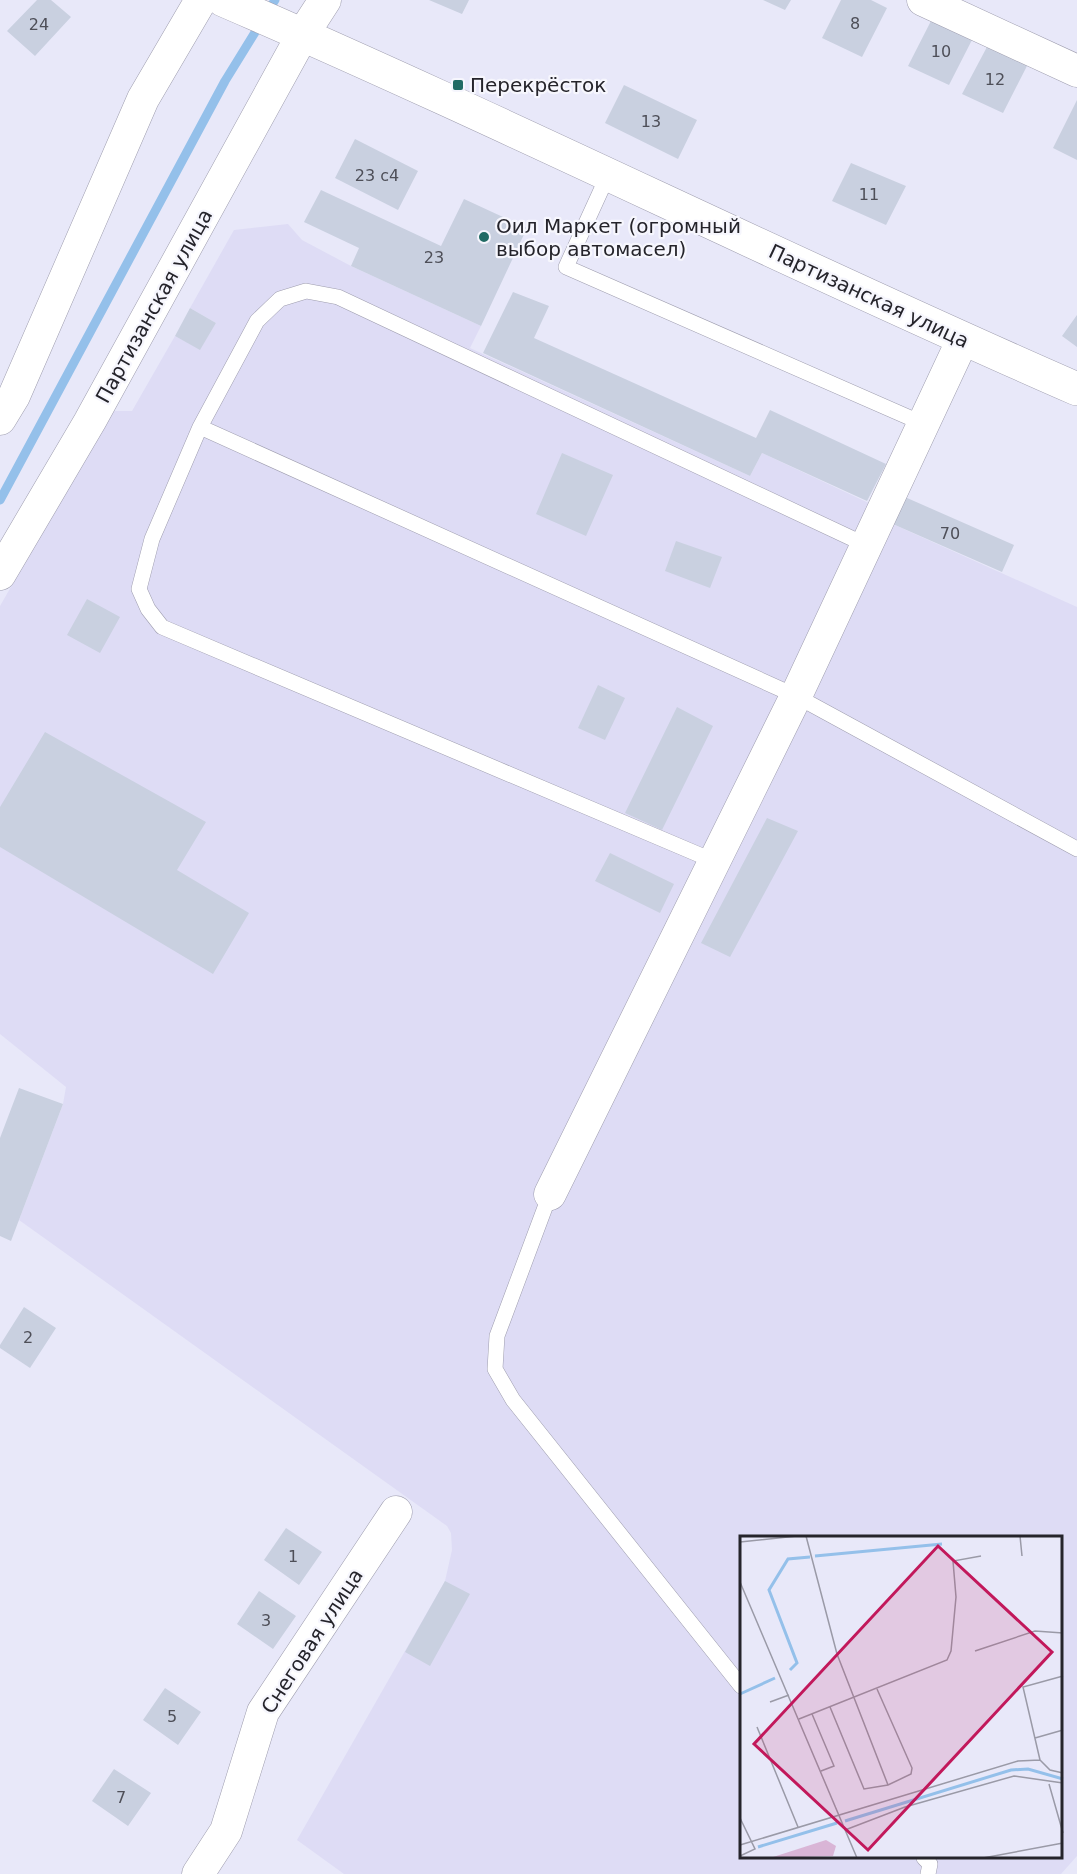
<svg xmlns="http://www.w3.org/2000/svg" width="1077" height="1874" viewBox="0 0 1077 1874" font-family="'DejaVu Sans',sans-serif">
<rect width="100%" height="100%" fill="#e8e8f9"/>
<path fill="#dedcf5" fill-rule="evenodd" d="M288,224L302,240L351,266L481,326L470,348L750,476L762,453L890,513L886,521L1077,607V1856L1061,1874H344L297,1840L445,1581L452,1550L451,1533L447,1526L19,1220L63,1104L66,1087L0,1034V606L112,411H132L175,336L200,349L216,323L190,308L234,230ZM741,1538H1060V1858H741Z"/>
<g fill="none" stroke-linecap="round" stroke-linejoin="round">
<path stroke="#94c0ea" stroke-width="9" d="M0,500L225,81L275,0"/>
</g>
<path fill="#c9d0e0" d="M37,0H51L71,17L35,56L7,31Z
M429,0H469L462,14Z
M763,0H791L785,10Z
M841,0H871L887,8L862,57L822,38Z
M933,17L974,36L949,85L908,66Z
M988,45L1028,64L1003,113L962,94Z
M624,85L697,120L678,159L605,123Z
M1077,100V160L1053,148Z
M355,139L418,171L398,210L335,178Z
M851,163L906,186L886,225L832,201Z
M321,190L441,246L464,199L527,228L481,326L351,266L359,248L304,222Z
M513,292L549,306L534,338L756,438L770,410L886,464L867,501L762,453L750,476L483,353Z
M190,308L216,323L200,350L175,336Z
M1077,315V347L1062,336Z
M562,453L613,475L586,536L536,514Z
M898,494L1014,545L1002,572L886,521Z
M676,541L722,557L710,588L665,571Z
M87,599L120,617L100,653L67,635Z
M598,685L625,698L605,740L578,728Z
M677,707L713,726L662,830L625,813Z
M45,732L206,822L177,870L249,913L213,974L0,847V807Z
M767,818L798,831L730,957L701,943Z
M610,853L674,884L660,913L595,881Z
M19,1088L63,1104L11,1241L0,1236V1138Z
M24,1307L56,1328L30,1368L0,1348V1345Z
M286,1528L322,1552L299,1585L264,1560Z
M445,1581L470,1594L430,1666L405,1652Z
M259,1591L296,1616L273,1649L237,1624Z
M165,1688L201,1712L178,1745L143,1720Z
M114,1769L151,1793L128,1826L92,1801Z"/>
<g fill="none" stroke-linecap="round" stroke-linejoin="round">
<defs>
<path id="lane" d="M608,175L566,267L924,424
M200,427L796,696L1077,849
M714,861L162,627L148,609L139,589L152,539L200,427L257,321L280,299L306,291L338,297L866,545
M550,1194L497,1336L495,1369L513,1400L741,1686
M924,1858L930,1864L928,1874"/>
<path id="street" d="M923,0L1077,71
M0,419L14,396L143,99L201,0
M0,574L90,421L303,34L325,0
M550,1194L796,696L963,339
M198,1874L226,1831L263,1712L396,1512"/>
<path id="highway" d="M223,0C510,124 790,264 1077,389"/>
</defs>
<use href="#lane" stroke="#9e9dae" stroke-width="16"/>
<use href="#street" stroke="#9e9dae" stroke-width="33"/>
<use href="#highway" stroke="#9e9dae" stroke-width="34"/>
<use href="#lane" stroke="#fff" stroke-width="15"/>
<use href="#street" stroke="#fff" stroke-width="32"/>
<use href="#highway" stroke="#fff" stroke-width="33"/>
</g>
<g fill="#206a64" stroke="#f6f6fd" stroke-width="2">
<rect x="452" y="79" width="12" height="12" rx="3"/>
<circle cx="484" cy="237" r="6"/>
</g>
<g text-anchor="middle" stroke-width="4.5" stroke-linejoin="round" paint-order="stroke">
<g font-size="16" fill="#4e4f58">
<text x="855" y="29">8</text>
<text x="39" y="30">24</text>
<text x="941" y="57">10</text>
<text x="995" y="85">12</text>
<text x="651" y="127">13</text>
<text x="377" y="181">23 с4</text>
<text x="869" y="200">11</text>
<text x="434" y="263">23</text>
<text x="950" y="539">70</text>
<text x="28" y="1343">2</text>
<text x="293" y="1562">1</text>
<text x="266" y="1626">3</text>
<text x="172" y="1722">5</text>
<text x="121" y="1803">7</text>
</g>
<g font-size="20" fill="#25242b" stroke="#f6f6fd" text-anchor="start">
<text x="470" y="92">Перекрёсток</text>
<text x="496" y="233">Оил Маркет (огромный<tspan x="496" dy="23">выбор автомасел)</tspan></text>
</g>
<g font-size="20" fill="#25242b" stroke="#f6f6fd">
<text transform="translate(869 296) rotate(25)" y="7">Партизанская улица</text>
<text transform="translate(154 306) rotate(-61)" y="7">Партизанская улица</text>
<text transform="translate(312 1641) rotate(-57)" y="7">Снеговая улица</text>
</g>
</g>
<g transform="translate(740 1536)">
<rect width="322" height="322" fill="#e8e8f9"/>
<path d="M86,304L96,310L93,320L30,322Z" fill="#d9b5d6"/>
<path fill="none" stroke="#94c0ea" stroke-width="3" d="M75,20L202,8M50,134L57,127L29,54L48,23L70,21M0,158L35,142M105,285L271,234L288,233L323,243M18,311L97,287"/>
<path fill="none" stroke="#9a9aa7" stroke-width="1.5" d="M66,0L97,118L148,249M280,0L282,20M0,6L57,0M0,46L117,322M235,115L295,95L323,97M30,166L49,159M90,171L124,253L148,249L171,238L172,232L137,153M72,178L94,230L81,235M59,183L207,124L211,115L216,61L213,25L241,20M17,191L58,291M295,202L323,194M300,224L283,151L323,140M309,248L323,297M0,282L15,313L0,320M105,294L165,271L274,240L323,247M0,309L278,225L300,224L310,234L323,237M243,322L323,307"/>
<path fill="#c2185b" fill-opacity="0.15" stroke="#c2185b" stroke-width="3" d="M198,10L312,116L128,314L14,208Z"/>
<rect width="322" height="322" fill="none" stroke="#25242b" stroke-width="3"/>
</g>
</svg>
